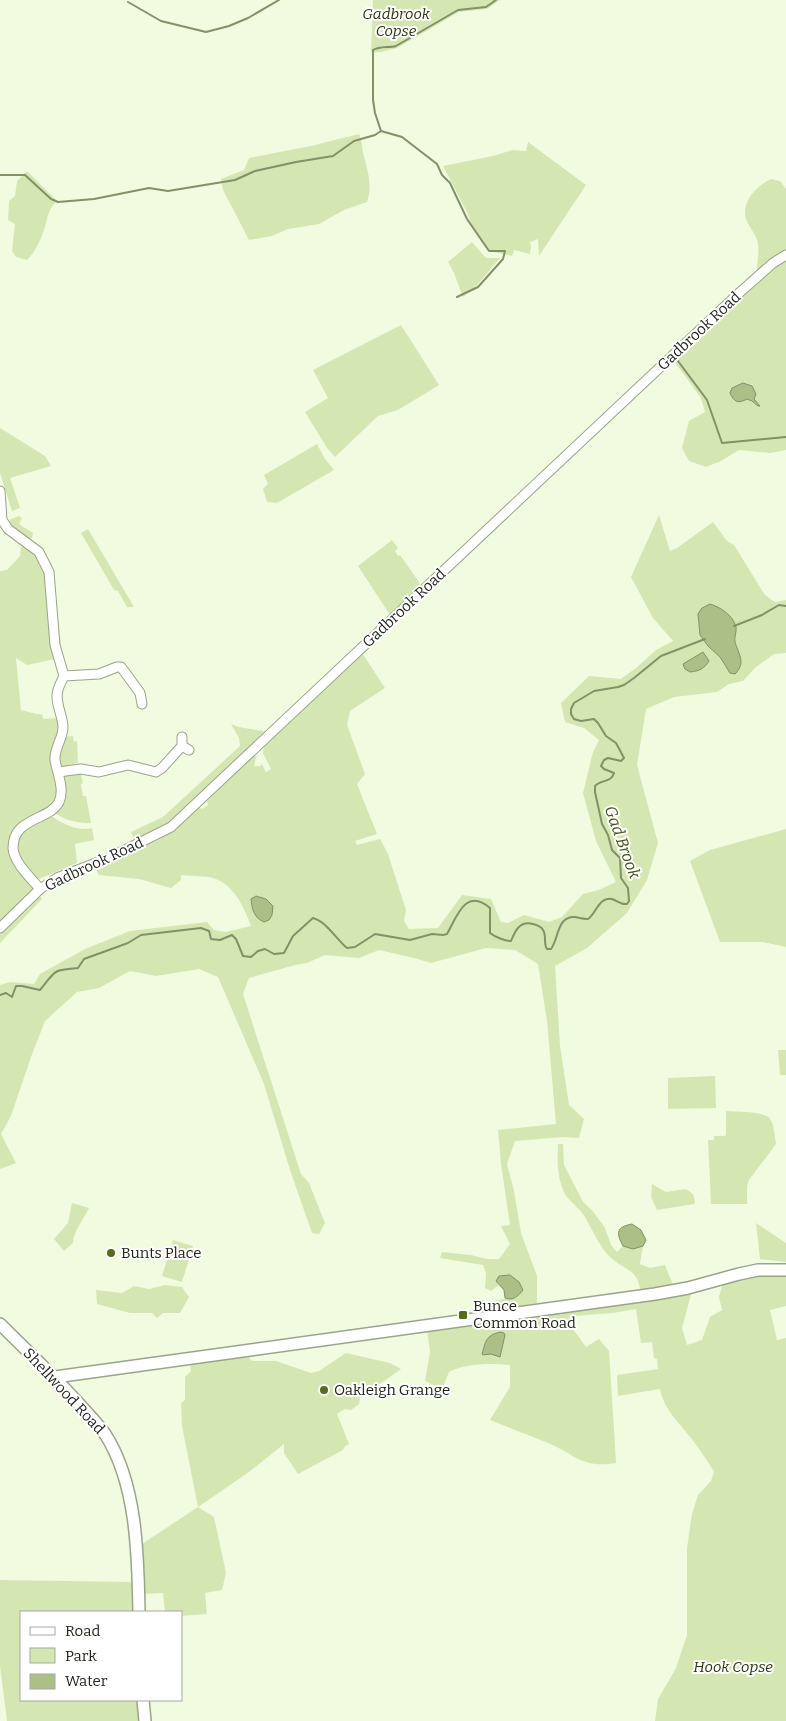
<svg xmlns="http://www.w3.org/2000/svg" width="786" height="1721" viewBox="0 0 786 1721" font-family="Bitter,serif">
<rect width="100%" height="100%" fill="#f1fbe0"/>
<path fill="#d4e7b2" fill-rule="evenodd" d="M373,0H500L487,9L459,12L397,48L381,52H371Z
M359,134C362,141 362,147 363,153C367,168 373,186 367,202L344,210L319,224L288,229L272,236L249,240L223,190L221,179L244,170L249,158L311,146Z
M528,142L586,185L539,256L538,239L530,242L531,247L530,254L514,250L512,256L489,251L471,226L468,214L443,166L493,156L512,150L526,151Z
M27,171L57,201C50,207 48,214 46,223C43,236 36,251 27,260L16,257L12,251L15,224L8,220L9,201L15,196L17,181Z
M771,179L780,181L786,189V250L757,271C757,262 760,248 757,240C755,233 749,227 746,219C741,202 756,186 771,179Z
M472,242L486,258H500L477,285L463,297L454,273L448,262Z
M786,259V450L770,453L739,450L721,461L706,467L689,461L682,448L689,421L705,412L701,398L674,361C689,349 721,323 729,306L770,269Z
M401,325L439,385L398,410L378,416L335,457L327,448L305,412L328,398L313,370Z
M0,428L45,456L51,466L10,478L20,508L12,511L0,473Z
M317,444L325,459L334,470L277,503L267,502L263,489L268,484L264,475Z
M659,515L670,551L677,548L713,522L727,541L734,545L765,595L775,602L786,600V653L774,654L755,668L743,681L729,684L717,692L674,697L646,709L637,765L658,843L647,880L627,913L587,948L555,966L560,1046L569,1105L584,1119L579,1138L563,1137L515,1141L507,1164L514,1191L521,1233L537,1276V1303L490,1312L489,1303C499,1298 508,1300 518,1297L496,1281L499,1285L491,1291L485,1288L486,1273L483,1265L440,1258L442,1252L471,1255L487,1259H499L510,1244L501,1226L510,1225L501,1164L498,1130L556,1124L547,1021L538,964L515,950L486,948L431,963L414,958L379,950L359,958L325,955L307,963L295,965L249,978L243,994L301,1174L309,1183L325,1223L319,1234L312,1233L290,1170L264,1084L218,977L199,969L156,976L130,971L99,988L77,992L45,1021L31,1057L11,1116L1,1134L16,1163L0,1169V985L10,982L34,984L40,974L85,949L130,931L207,922L214,930L226,932L251,926C244,906 232,881 209,877C200,876 190,876 181,875V880L171,888L139,879L99,875L95,868L152,843L173,832L199,807L202,809L208,805L207,801L253,755L256,757L254,766H260L262,764L266,772L271,769L263,753L264,747L331,680L362,653L385,688L350,711L347,725L365,774L357,784L377,834L355,841L357,845L380,839L388,854L406,910L404,921L409,929L438,928L462,895L491,899L501,922L508,923L524,915L549,922L562,917L583,894L599,890L616,882L596,841L583,793L593,752L599,740L584,728L565,722L561,703L589,676L621,679L636,668L656,650L673,641L653,618L631,577ZM698,614L736,627L735,641L741,660L730,673L720,657L708,646L700,635Z
M19,516L22,518L19,524L33,533L32,538L28,539L9,525L8,523L11,519Z
M88,529L134,607H127L118,591L114,590L81,533Z
M392,540L398,548L395,551L398,556L400,555L419,582L421,588L390,615L358,566Z
M26,546L38,554L46,569L55,659L27,665L16,658L21,710L36,714H42L43,719L58,718L59,731L52,750L58,793L55,802L49,807L31,817L10,839L21,874L42,899L0,943V571L7,570L20,556L21,547Z
M231,724L239,727L268,732L170,823L135,841L131,832L163,817L240,746L239,738Z
M73,736L74,742L77,741L78,763L69,765V768C53,767 59,747 64,737Z
M69,773L70,776L81,774L83,783L81,784L83,796H86L91,823C78,823 66,821 55,813L63,777Z
M49,814C60,823 78,832 92,828L94,840L75,844L77,863L39,879C25,871 10,847 23,832C29,824 41,819 49,814Z
M786,829V947L763,942H720L690,861L710,850Z
M778,1050H786V1075H780Z
M715,1076L716,1108L668,1109V1078Z
M726,1111C741,1112 756,1111 769,1117L773,1125L776,1144L749,1180L747,1186V1204H711L708,1140H714V1136H724L726,1135Z
M558,1144H563L564,1165L583,1202L592,1210L605,1228L611,1245L617,1252L623,1246L633,1249L643,1246L640,1264L650,1268L665,1265L673,1285L640,1289C638,1269 622,1269 610,1257C598,1245 592,1228 583,1214C578,1207 569,1201 565,1194C557,1178 557,1161 558,1144Z
M652,1184L666,1192L686,1189L693,1194L695,1202L694,1204L657,1210L651,1197Z
M72,1203L89,1208C84,1219 73,1232 73,1243L64,1251L54,1239L68,1223Z
M756,1223L786,1243V1262L760,1259Z
M173,1240L193,1246L182,1282L162,1276Z
M786,1273V1306L770,1310L777,1340L786,1338V1721H655L658,1699L676,1668L687,1635V1548L692,1514L698,1495L711,1481L714,1472C708,1462 701,1451 694,1442C682,1425 664,1411 660,1389L618,1396L617,1375L658,1369L657,1359L654,1358L652,1342L641,1343L636,1309L613,1313L574,1316L573,1329L586,1347L599,1339L609,1351L616,1463C582,1469 575,1454 548,1443C529,1435 509,1428 490,1420L510,1387V1365C491,1363 466,1363 449,1372L442,1389L425,1381L430,1352L427,1329L692,1291L682,1328L687,1345L702,1340L710,1317L722,1310L719,1297L723,1282L745,1276Z
M165,1285L182,1287L189,1297L180,1313H163L157,1318L152,1313H130L97,1304L96,1290L122,1293L134,1286L149,1289Z
M346,1353L390,1363L401,1369L360,1398L359,1404L351,1410L345,1409L337,1414L349,1444L345,1446L343,1450L298,1474L284,1453V1444L249,1472L198,1507L214,1517L226,1573L222,1590L205,1593L207,1614L181,1616V1612H165L163,1593L143,1594L145,1587L144,1583L145,1578L142,1544L198,1507L182,1426L181,1403L185,1400V1377L191,1371L190,1363L250,1355L249,1358L252,1361H276L311,1373L319,1371Z
M0,1580L134,1582L135,1612H21V1700H139L140,1721H7L0,1666Z"/>
<path fill="#abbf86" stroke="#829166" d="M743,383L752,386L756,394L754,399L760,406H758L752,401L747,399C738,404 734,402 730,393L732,388Z
M710,604C720,607 733,615 736,627C737,631 734,637 735,642C739,655 746,663 735,674L730,673L720,657L708,646L700,635L698,614L702,608Z
M703,652L709,661C704,669 699,671 690,672L685,669L683,664Z
M256,896L266,899L273,906L272,915L269,920L264,922C254,918 252,909 251,899Z
M632,1224L641,1230L646,1240L643,1246L633,1249L623,1246C616,1233 616,1227 632,1224Z
M510,1275L519,1282L523,1290C518,1296 514,1301 505,1298L504,1290L496,1281L499,1276Z
M500,1332L504,1333L505,1335L500,1357L491,1354L483,1355L482,1354C486,1341 485,1336 500,1332Z"/>
<g fill="none" stroke-linecap="round" stroke-linejoin="round">
<path stroke="#829166" stroke-width="2" d="M128,2L161,21L206,32L229,26L248,18L279,0
M381,131L375,113L373,100V50C380,46 389,48 396,46L458,10L486,7L496,0
M0,175H25L51,199L58,202L94,199L149,188L168,191L235,180L255,171L296,162L333,156L354,141L375,135L381,131L402,137L437,164L442,175L450,183L467,219L489,251H505L503,259L478,287L457,297
M675,357L707,400L722,443L786,437
M734,626L762,615L779,605L786,606
M0,995L6,993L12,997L16,986H22L40,990C56,971 51,970 78,968L84,959L128,943L141,935L201,928L209,931L211,939L220,940L232,935L236,939L243,956L251,957L258,951L265,949L274,954L284,953L293,936L313,918C327,922 336,939 347,948L355,947L375,934L410,940L432,934L443,935L447,934C457,916 466,887 490,908V933C495,937 505,941 511,941C515,931 520,920 533,924C537,925 541,926 543,930C547,936 543,943 547,949H551C559,938 557,916 575,917C580,918 584,919 588,919C596,914 599,896 612,899C618,901 621,905 627,904L629,901L628,888L621,878L620,858L612,850L608,835L602,824L595,792V786C602,779 611,783 614,773L604,769L601,766L604,760L608,758L621,761L624,758L616,743L606,736L598,723L594,719L581,721L574,719L571,714V709L574,703L594,691L618,687L624,685L634,678L661,656L705,639"/>
<defs>
<path id="street" d="M0,491L2,520L8,529L39,552L49,572L55,645L64,676C62,681 59,685 58,690C54,701 63,716 63,727C63,739 54,748 55,760C57,773 65,789 59,802C49,821 13,817 13,848C14,863 31,878 40,889
M64,676L99,674L117,667H121L140,693L142,704
M182,737V746L189,750
M58,772L81,769L99,772L128,765L156,772L162,768L182,746
M0,928L40,889L57,878L109,858L171,827L738,294L773,263L786,255"/>
<path id="secondary" d="M0,1324C27,1351 55,1377 80,1405C89,1415 98,1424 105,1434C137,1483 138,1556 139,1612
M55,1377L655,1294L688,1288L739,1274L758,1270H786
M143,1700L145,1721"/>
</defs>
<use href="#street" stroke="#9ba38b" stroke-width="11"/>
<use href="#secondary" stroke="#9ba38b" stroke-width="14"/>
<use href="#street" stroke="#fff" stroke-width="9"/>
<use href="#secondary" stroke="#fff" stroke-width="11"/>
</g>
<g fill="#566c1b" stroke="#fff" stroke-width="2">
<circle cx="111" cy="1253" r="5"/>
<rect x="458" y="1310" width="10" height="10" rx="2.5"/>
<circle cx="324" cy="1390" r="5"/>
</g>
<g text-anchor="middle" stroke-width="4" stroke-linejoin="round" paint-order="stroke">
<g font-size="15" font-style="italic" fill="#2b370c" stroke="#fff">
<text x="396" y="19">Gadbrook<tspan x="396" dy="17">Copse</tspan></text>
<text x="733" y="1672">Hook Copse</text>
</g>
<g font-size="15" fill="#22261c" stroke="#fff">
<text transform="translate(699 331) rotate(-43)" y="5">Gadbrook Road</text>
<text transform="translate(404 608) rotate(-43)" y="5">Gadbrook Road</text>
<text transform="translate(94 864) rotate(-25)" y="5">Gadbrook Road</text>
<text transform="translate(64 1391) rotate(47)" y="5">Shellwood Road</text>
</g>
<g font-size="15" fill="#22261c" stroke="#fff" text-anchor="start">
<text x="121" y="1258">Bunts Place</text>
<text x="473" y="1311">Bunce<tspan x="473" dy="17">Common Road</tspan></text>
<text x="334" y="1395">Oakleigh Grange</text>
</g>
<g font-size="16" font-style="italic" fill="#415214" stroke="#fff">
<text transform="translate(623 842) rotate(70)" y="6">Gad Brook</text>
</g>
</g>
<rect x="20" y="1611" width="162" height="90" fill="#ffffff" stroke="#a7a8a4"/>
<rect x="30" y="1627" width="25" height="8" fill="#ffffff" stroke="#a7a8a4"/>
<text x="65" y="1636" font-size="15" fill="#22261c">Road</text>
<rect x="30" y="1648" width="25" height="15" fill="#d4e7b2" stroke="#a7a8a4"/>
<text x="65" y="1661" font-size="15" fill="#22261c">Park</text>
<rect x="30" y="1674" width="25" height="15" fill="#abbf86" stroke="#a7a8a4"/>
<text x="65" y="1686" font-size="15" fill="#22261c">Water</text>
</svg>
